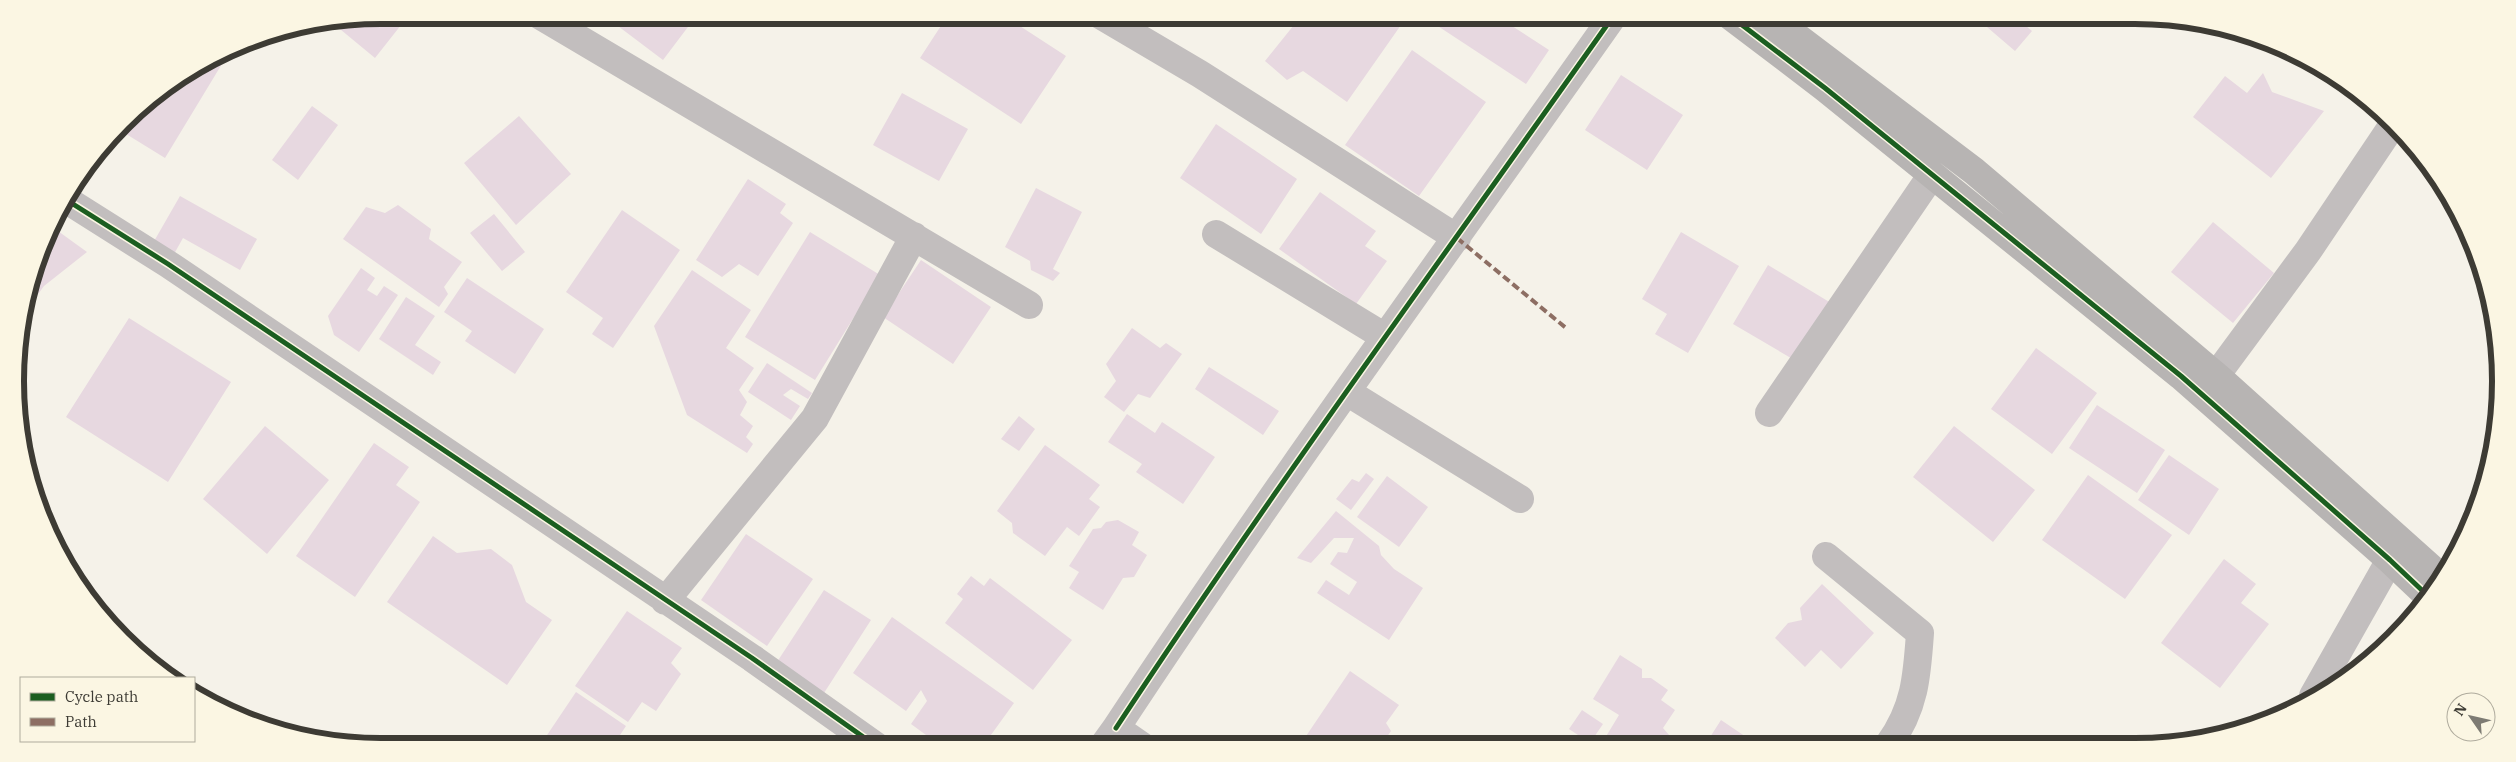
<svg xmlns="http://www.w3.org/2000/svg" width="2516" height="762" viewBox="0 0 2516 762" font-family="'IBM Plex Serif',serif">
<rect width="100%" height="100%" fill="#f5f2e9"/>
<path fill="#e7d8e0" d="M381,15H399L405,20L375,58L329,20Z
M614,15H697L663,60L610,20Z
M948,15H1003L1066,56L1021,124L920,58Z
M1302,15H1408L1347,102L1303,71L1287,80L1265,61Z
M1421,15H1495L1549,50L1526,84Z
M1973,15H2013L2032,31L2015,51Z
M275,33L266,47L254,39H255Z
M231,49L165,158L118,129L139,106Z
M1412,50L1486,102L1419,196L1345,145Z
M2263,73L2272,92L2324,111L2271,178L2193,117L2225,76L2247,93Z
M1621,75L1683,115L1647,170L1585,130Z
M902,93L968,129L939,181L873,145Z
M312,106L338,125L298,180L272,160Z
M519,116L571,174L516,225L464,163Z
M1216,124L1297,179L1261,234L1180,178Z
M748,179L786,204L780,213L793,223L758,276L739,264L722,277L696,260Z
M1036,188L1082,212L1053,269L1060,273L1053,281L1031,270L1030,261L1005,247Z
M1320,192L1376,231L1365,246L1387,261L1356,304L1279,249Z
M180,196L257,239L240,270L183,238L174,254L153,243Z
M398,205L431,229L429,239L462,262L444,287L448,294L439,307L343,239L366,207L385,213Z
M622,210L680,250L613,348L592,334L603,318L566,292Z
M494,214L525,252L502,271L470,233Z
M2213,222L2274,273L2233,323L2171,272Z
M51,226L87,252L44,286L25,312Z
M810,232L880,275L815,380L745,337Z
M1681,232L1739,266L1688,353L1655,334L1667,314L1642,299Z
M921,260L991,307L953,364L883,317Z
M1768,265L1831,303L1796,361L1733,324Z
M361,268L375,278L367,290L377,296L384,286L398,295L359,352L334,335L328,316Z
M692,270L751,310L726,348L754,368L739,390L747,402L740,415L753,426L746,437L753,444L747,453L687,415L654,326Z
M467,278L544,329L515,374L465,341L472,331L444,312Z
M406,297L435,316L415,345L441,362L433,375L379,339Z
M129,318L231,382L168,482L66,417Z
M1132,328L1160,348L1166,343L1182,354L1150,398L1138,394L1124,412L1104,397L1116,381L1106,364Z
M2036,348L2097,393L2052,454L1991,409Z
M767,363L812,393L808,399L791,389L783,395L800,406L791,420L748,392Z
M1209,367L1279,411L1263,435L1195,389Z
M2097,405L2165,450L2137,493L2069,448Z
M1127,414L1155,433L1162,422L1215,457L1183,504L1136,472L1142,464L1108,442Z
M1019,416L1035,429L1019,451L1001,439Z
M265,426L329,480L267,554L203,499Z
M1954,426L2035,490L1993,542L1913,477Z
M374,443L409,467L396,485L420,502L355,597L296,556Z
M1045,445L1100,485L1089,499L1100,507L1079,536L1067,527L1045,556L1013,533L1012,523L997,511Z
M2169,455L2219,489L2189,535L2138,500Z
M1366,473L1374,479L1351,510L1336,499L1352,479L1359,482Z
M2088,475L2172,535L2125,599L2042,540Z
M1387,476L1428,507L1399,547L1357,517Z
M1336,511L1379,546L1381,555L1394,569L1423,588L1389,640L1317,593L1326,580L1349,595L1357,582L1330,564L1338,552L1347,553L1354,538H1334L1311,563L1297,558Z
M1118,520L1139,532L1132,545L1147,555L1134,577L1123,578L1103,610L1069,588L1079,572L1069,566L1093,529L1101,528L1106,522Z
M746,534L813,579L767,646L701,600Z
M433,536L457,553L491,549L512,565L526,602L552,620L507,685L387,602Z
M2224,559L2256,584L2241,603L2269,624L2220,688L2161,643Z
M971,576L984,586L990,578L1072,640L1033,690L945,623L963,599L957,594Z
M1822,584L1874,633L1841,669L1821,650L1805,667L1775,638L1788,623L1802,620L1800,608Z
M824,590L871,620L824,693L777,662Z
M627,611L682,648L671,663L681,674L656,711L642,702L628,722L575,686Z
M892,617L1014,703L983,746H941L911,724L927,701L921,690L906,711L853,673Z
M1620,655L1642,669V678H1651L1668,690L1661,700L1675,710L1663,728L1676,743L1675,745L1602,743L1619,715L1593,699Z
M1350,671L1399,705L1386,723L1391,731L1384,741H1376L1373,745H1300Z
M576,692L626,726L612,747H539Z
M1582,710L1603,724L1590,743L1569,729Z
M1721,720L1758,745H1705Z"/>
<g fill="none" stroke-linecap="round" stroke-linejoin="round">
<path stroke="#c2bebe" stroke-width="28" d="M539,15L1029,305
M1100,15L1200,74L1457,238
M65,199L168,264L752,658L876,746
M1216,234L1385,337
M2215,377L2308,251L2394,123
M1347,392L1520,499
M1769,413L1931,176
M1826,556L1920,633C1917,676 1915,708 1889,744
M665,601L815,418L914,236
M2313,696L2390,560
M1116,728C1275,486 1447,252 1614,15
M1103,746L1116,728L1142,746"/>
<path stroke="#b7b4b3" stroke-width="28" d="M1729,15L1825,88L2181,376L2390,560L2427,595
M1768,15L1974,171L2220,379L2441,577"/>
<path stroke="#8d6e63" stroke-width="4" stroke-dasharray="8 4" stroke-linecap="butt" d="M1457,238L1566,328"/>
<defs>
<path id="cycleway" d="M1729,15L1825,88L2181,376L2390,560L2427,595
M65,199L168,264L752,658L876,746
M1116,728C1275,486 1447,252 1614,15"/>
</defs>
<use href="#cycleway" stroke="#fbf6e3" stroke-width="8"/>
<use href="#cycleway" stroke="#1b5e20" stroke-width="5"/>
</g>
<path d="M0 0H2516V762H0ZM381 24H2135A357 357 0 0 1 2492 381V381A357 357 0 0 1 2135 738H381A357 357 0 0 1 24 381V381A357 357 0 0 1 381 24Z" fill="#fbf6e3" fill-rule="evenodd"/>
<path fill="none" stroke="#3d3b34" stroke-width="6" d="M381 24H2135A357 357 0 0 1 2492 381V381A357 357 0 0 1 2135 738H381A357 357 0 0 1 24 381V381A357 357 0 0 1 381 24Z"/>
<rect x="20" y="677" width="175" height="65" fill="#fbf6e3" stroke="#afab9d"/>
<rect x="30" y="693" width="25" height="8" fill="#1b5e20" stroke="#afab9d"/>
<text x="65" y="702" font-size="15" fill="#3d3b34">Cycle path</text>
<rect x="30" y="718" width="25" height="8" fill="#8d6e63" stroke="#afab9d"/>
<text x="65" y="727" font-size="15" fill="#3d3b34">Path</text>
<g transform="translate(2471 717) rotate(304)"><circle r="24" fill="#fbf6e3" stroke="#afab9d"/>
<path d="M0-4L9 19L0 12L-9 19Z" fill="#7d7b73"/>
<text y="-8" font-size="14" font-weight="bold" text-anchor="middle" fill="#3d3b34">N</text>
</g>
</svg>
